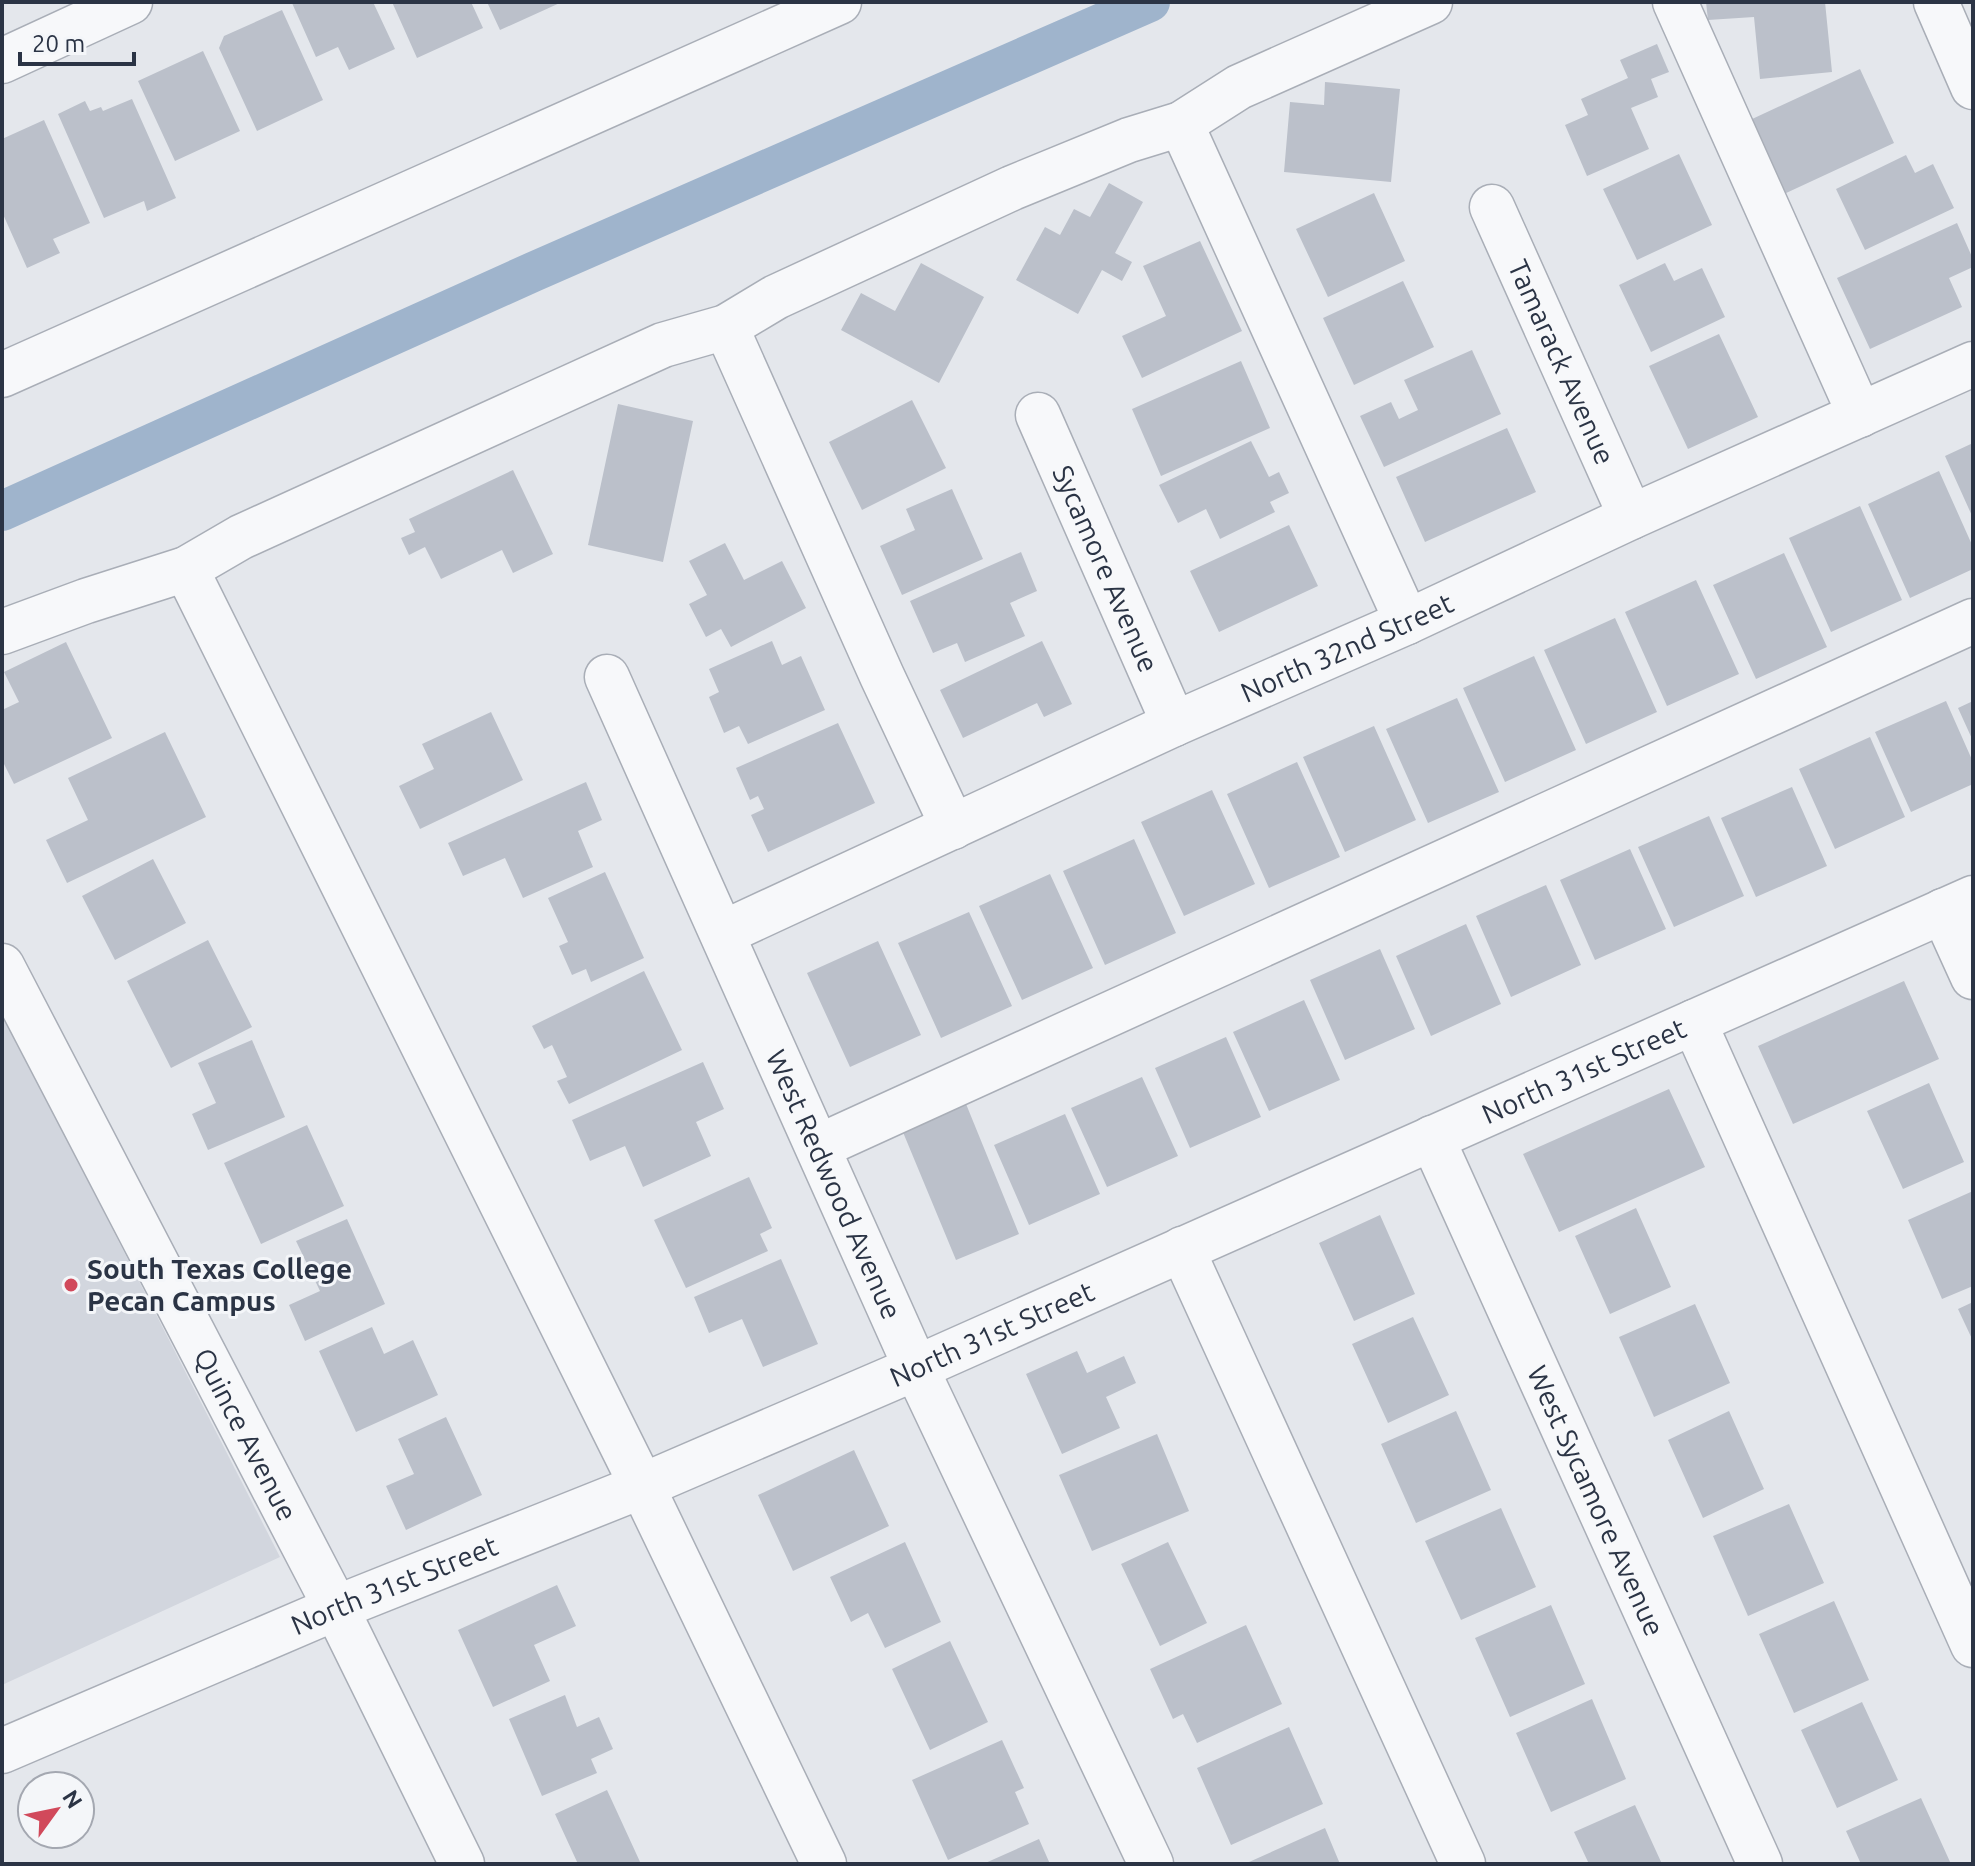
<svg xmlns="http://www.w3.org/2000/svg" width="1975" height="1866" viewBox="0 0 1975 1866" font-family="Ubuntu,sans-serif">
<rect width="100%" height="100%" fill="#e4e7ec"/>
<path fill="#d2d6de" d="M2,1013L280,1557L2,1685Z"/>
<g fill="none" stroke-linecap="round" stroke-linejoin="round">
<path stroke="#9fb4cc" stroke-width="40" d="M2,511L533,272L1150,2"/>
</g>
<path fill="#bbc0ca" d="M295,2H373L395,49L349,70L338,47L316,57L292,3Z
M392,2H471L483,28L417,58Z
M487,2H562L500,30Z
M1706,2H1825L1832,72L1760,79L1754,17L1708,20Z
M282,10L323,100L257,131L219,48L224,36Z
M1657,44L1669,72L1651,79L1658,97L1631,108L1649,149L1587,176L1565,125L1588,115L1581,99L1628,78L1620,60Z
M203,51L240,131L175,161L138,81Z
M1860,69L1894,143L1784,194L1750,120Z
M1325,82L1400,89L1391,182L1284,172L1290,102L1324,105Z
M132,99L176,198L147,211L144,201L104,218L58,114L85,101L90,111L101,107L103,111Z
M44,120L90,223L53,239L60,253L27,268L2,212V139Z
M1679,154L1712,225L1637,260L1603,189Z
M1906,155L1915,173L1933,164L1954,208L1865,250L1836,189Z
M1109,183L1143,202L1115,253L1132,262L1122,281L1102,270L1078,314L1016,280L1045,227L1060,235L1074,209L1090,217Z
M1374,193L1405,261L1328,297L1296,229Z
M1957,223L1973,259V267L1949,278L1962,307L1870,349L1837,278Z
M1200,241L1242,331L1142,378L1122,336L1166,316L1143,266Z
M921,263L984,297L939,383L841,330L861,293L895,311Z
M1665,263L1674,281L1702,268L1725,317L1651,352L1619,285Z
M1403,281L1434,347L1354,385L1323,318Z
M1719,334L1758,417L1688,449L1649,366Z
M1472,350L1501,414L1384,467L1360,416L1391,402L1399,419L1418,410L1404,380Z
M1241,361L1270,428L1161,476L1132,409Z
M912,400L946,468L862,510L829,442Z
M618,404L693,421L663,562L588,545Z
M1507,428L1536,492L1425,542L1396,477Z
M1251,441L1269,477L1279,472L1289,493L1270,502L1275,512L1220,539L1206,509L1178,523L1159,485Z
M1973,443V518L1945,456Z
M513,470L553,554L513,573L502,550L441,579L425,547L409,555L401,538L415,532L409,519Z
M1939,471L1973,547V569L1910,598L1868,504Z
M952,489L983,559L902,595L880,546L915,530L906,509Z
M1860,506L1902,600L1831,632L1789,538Z
M1289,525L1318,586L1219,632L1190,571Z
M725,543L744,580L782,561L806,608L731,647L721,629L706,637L689,604L707,595L689,561Z
M1021,552L1037,591L1010,603L1025,636L965,662L957,643L933,653L910,601Z
M1784,553L1827,647L1756,679L1713,585Z
M1696,580L1739,674L1667,706L1625,612Z
M1615,618L1657,712L1586,744L1544,650Z
M772,641L782,665L801,656L825,710L748,744L739,726L724,733L709,697L719,692L709,669Z
M1042,641L1072,704L1044,717L1037,703L963,738L940,690Z
M66,642L112,738L14,784L2,760V710L19,702L4,672Z
M1534,656L1576,750L1505,782L1463,688Z
M1457,698L1499,792L1428,823L1386,729Z
M1946,701L1973,762V784L1911,812L1875,732Z
M1973,701V741L1958,708Z
M491,712L523,780L420,829L399,786L434,769L422,744Z
M838,723L875,803L768,852L751,815L764,809L758,796L750,800L736,768Z
M1374,726L1416,820L1345,852L1303,757Z
M165,732L206,817L67,883L46,840L88,820L68,778Z
M1870,737L1905,817L1835,849L1799,769Z
M1297,762L1340,857L1269,888L1227,794Z
M586,782L602,820L578,831L593,867L523,898L505,858L463,876L448,843Z
M1792,787L1827,866L1756,897L1721,818Z
M1212,790L1255,884L1184,916L1141,822Z
M1709,816L1744,896L1674,927L1638,847Z
M1134,839L1176,933L1105,965L1063,871Z
M1630,849L1666,929L1595,960L1560,880Z
M153,859L186,923L115,960L82,896Z
M605,872L644,958L591,982L586,969L572,975L559,946L568,942L548,898Z
M1050,874L1093,968L1022,1000L979,906Z
M1546,885L1581,965L1511,997L1476,916Z
M969,912L1012,1006L941,1038L898,943Z
M1466,924L1501,1004L1431,1036L1396,956Z
M208,940L252,1027L171,1068L127,981Z
M878,941L921,1035L850,1067L807,973Z
M1380,949L1415,1029L1345,1060L1310,980Z
M644,971L682,1050L569,1104L557,1081L567,1077L552,1045L544,1049L532,1026Z
M1904,981L1939,1059L1793,1124L1758,1046Z
M1304,1000L1340,1080L1269,1111L1233,1032Z
M1226,1037L1261,1117L1190,1148L1155,1068Z
M252,1040L285,1117L208,1150L192,1114L216,1103L198,1063Z
M703,1062L724,1109L696,1122L711,1156L643,1187L625,1146L590,1161L572,1120Z
M1142,1077L1178,1156L1107,1187L1071,1108Z
M1929,1083L1964,1162L1903,1189L1867,1111Z
M1669,1089L1705,1167L1559,1232L1523,1154Z
M964,1099L1019,1234L956,1260L900,1125Z
M1065,1114L1100,1194L1029,1225L994,1145Z
M307,1125L344,1206L261,1244L224,1163Z
M749,1177L772,1228L760,1234L768,1251L686,1288L654,1220Z
M1973,1191V1286L1942,1299L1908,1220Z
M1636,1208L1671,1287L1610,1314L1575,1236Z
M1380,1215L1415,1294L1354,1321L1319,1243Z
M347,1219L385,1304L305,1341L289,1305L320,1291L296,1241Z
M781,1259L818,1344L763,1367L742,1319L709,1333L694,1297Z
M1973,1302V1341L1958,1309Z
M1695,1304L1730,1383L1654,1417L1619,1337Z
M1413,1317L1449,1395L1388,1423L1352,1344Z
M372,1327L384,1354L413,1340L438,1395L356,1432L319,1351Z
M1077,1351L1087,1373L1124,1356L1136,1383L1106,1397L1120,1428L1062,1454L1026,1374Z
M1456,1411L1491,1490L1416,1523L1381,1444Z
M1729,1411L1764,1489L1703,1518L1668,1440Z
M446,1417L482,1495L406,1530L386,1486L414,1474L398,1439Z
M1157,1434L1189,1511L1092,1551L1059,1475Z
M854,1450L889,1526L793,1571L758,1495Z
M1789,1504L1824,1583L1748,1616L1713,1536Z
M1501,1508L1536,1587L1461,1620L1425,1541Z
M905,1542L941,1622L885,1648L868,1613L851,1622L830,1577Z
M1168,1542L1207,1623L1160,1646L1121,1564Z
M557,1585L576,1626L534,1645L550,1681L493,1707L458,1630Z
M1834,1601L1869,1680L1794,1713L1759,1634Z
M1551,1605L1585,1684L1510,1717L1475,1638Z
M1246,1625L1282,1704L1197,1743L1183,1714L1173,1719L1150,1669Z
M950,1641L988,1722L930,1750L892,1669Z
M565,1695L577,1727L599,1717L613,1749L591,1759L597,1773L542,1796L509,1719Z
M1592,1699L1626,1779L1551,1812L1516,1733Z
M1862,1702L1898,1780L1837,1808L1801,1730Z
M1289,1727L1323,1804L1231,1845L1197,1768Z
M1002,1740L1024,1788L1015,1792L1029,1824L948,1860L912,1780Z
M607,1790L641,1864H578L555,1814Z
M1921,1798L1951,1864H1861L1846,1831Z
M1635,1805L1662,1864H1589L1574,1832Z
M1325,1828L1340,1864H1250L1249,1862Z
M1039,1839L1050,1864H983Z"/>
<g fill="none" stroke-linecap="round" stroke-linejoin="round">
<defs>
<g id="minor">
<path d="M1675,2L1860,415"/>
<path d="M1936,2L1973,87"/>
<path d="M2,61L130,2"/>
<path d="M1181,124L1407,622"/>
<path id="s1" d="M1492,207L1631,517"/>
<path d="M726,327L882,676L953,827"/>
<path d="M2,375L839,2"/>
<path id="s2" d="M1038,415L1174,724"/>
<path d="M186,569L642,1486L824,1864"/>
<path d="M2,632L86,601L186,569L241,537L663,345L726,327L776,297L1012,188L1129,140L1181,124L1239,87L1430,2"/>
<path id="s3" d="M607,677L916,1368L1151,1864"/>
<path d="M1943,911L1973,977"/>
<path id="s4" d="M723,933L1174,724L1407,622L1631,517L1973,364"/>
<path id="s5" d="M2,966L336,1608L462,1864"/>
<path d="M1694,1022L1973,1645"/>
<path id="s6" d="M1432,1138L1760,1864"/>
<path d="M818,1147L1973,621"/>
<path d="M1182,1249L1463,1864"/>
<path id="s7" d="M2,1751L336,1608L642,1486L916,1368L1973,898"/>
</g>
</defs>
<use href="#minor" stroke="#a9aeb7" stroke-width="47"/>
<use href="#minor" stroke="#f7f8fa" stroke-width="44"/>
</g>
<circle fill="#d1495b" stroke="#f4f6f9" stroke-width="3" cx="71" cy="1285" r="8"/>
<g text-anchor="middle" stroke-width="6" stroke-linejoin="round" paint-order="stroke">
<g font-size="28" fill="#2b3445" stroke="#f4f6f9">
<text dy="10" stroke="none"><textPath href="#s1" startOffset="170">Tamarack Avenue</textPath></text>
<text dy="10" stroke="none"><textPath href="#s2" startOffset="168">Sycamore Avenue</textPath></text>
<text dy="10" stroke="none"><textPath href="#s4" startOffset="686">North 32nd Street</textPath></text>
<text dy="10" stroke="none"><textPath href="#s7" startOffset="1722">North 31st Street</textPath></text>
<text dy="10" stroke="none"><textPath href="#s3" startOffset="556">West Redwood Avenue</textPath></text>
<text dy="10" stroke="none"><textPath href="#s7" startOffset="1074">North 31st Street</textPath></text>
<text dy="10" stroke="none"><textPath href="#s5" startOffset="528">Quince Avenue</textPath></text>
<text dy="10" stroke="none"><textPath href="#s6" startOffset="398">West Sycamore Avenue</textPath></text>
<text dy="10" stroke="none"><textPath href="#s7" startOffset="426">North 31st Street</textPath></text>
</g>
<g font-size="28" font-weight="bold" fill="#2b3445" stroke="#f4f6f9" text-anchor="start">
<text x="87" y="1279">South Texas College<tspan x="87" dy="32">Pecan Campus</tspan></text>
</g>
</g>
<rect width="1975" height="1866" fill="none" stroke="#2b3445" stroke-width="8"/>
<g transform="translate(56 1810) rotate(57)"><circle r="38" fill="#f4f6f9" stroke="#a4a8b1" stroke-width="2"/>
<path d="M0-6L14 30L0 20L-14 30Z" fill="#d1495b"/>
<text y="-12" font-size="22" font-weight="bold" text-anchor="middle" fill="#2b3445">N</text>
</g>
<path d="M20 52v12h114v-12" fill="none" stroke="#2b3445" stroke-width="4"/>
<text x="32" y="52" font-size="24" fill="#2b3445" stroke="#f4f6f9" stroke-width="6" paint-order="stroke">20 m</text>
</svg>
